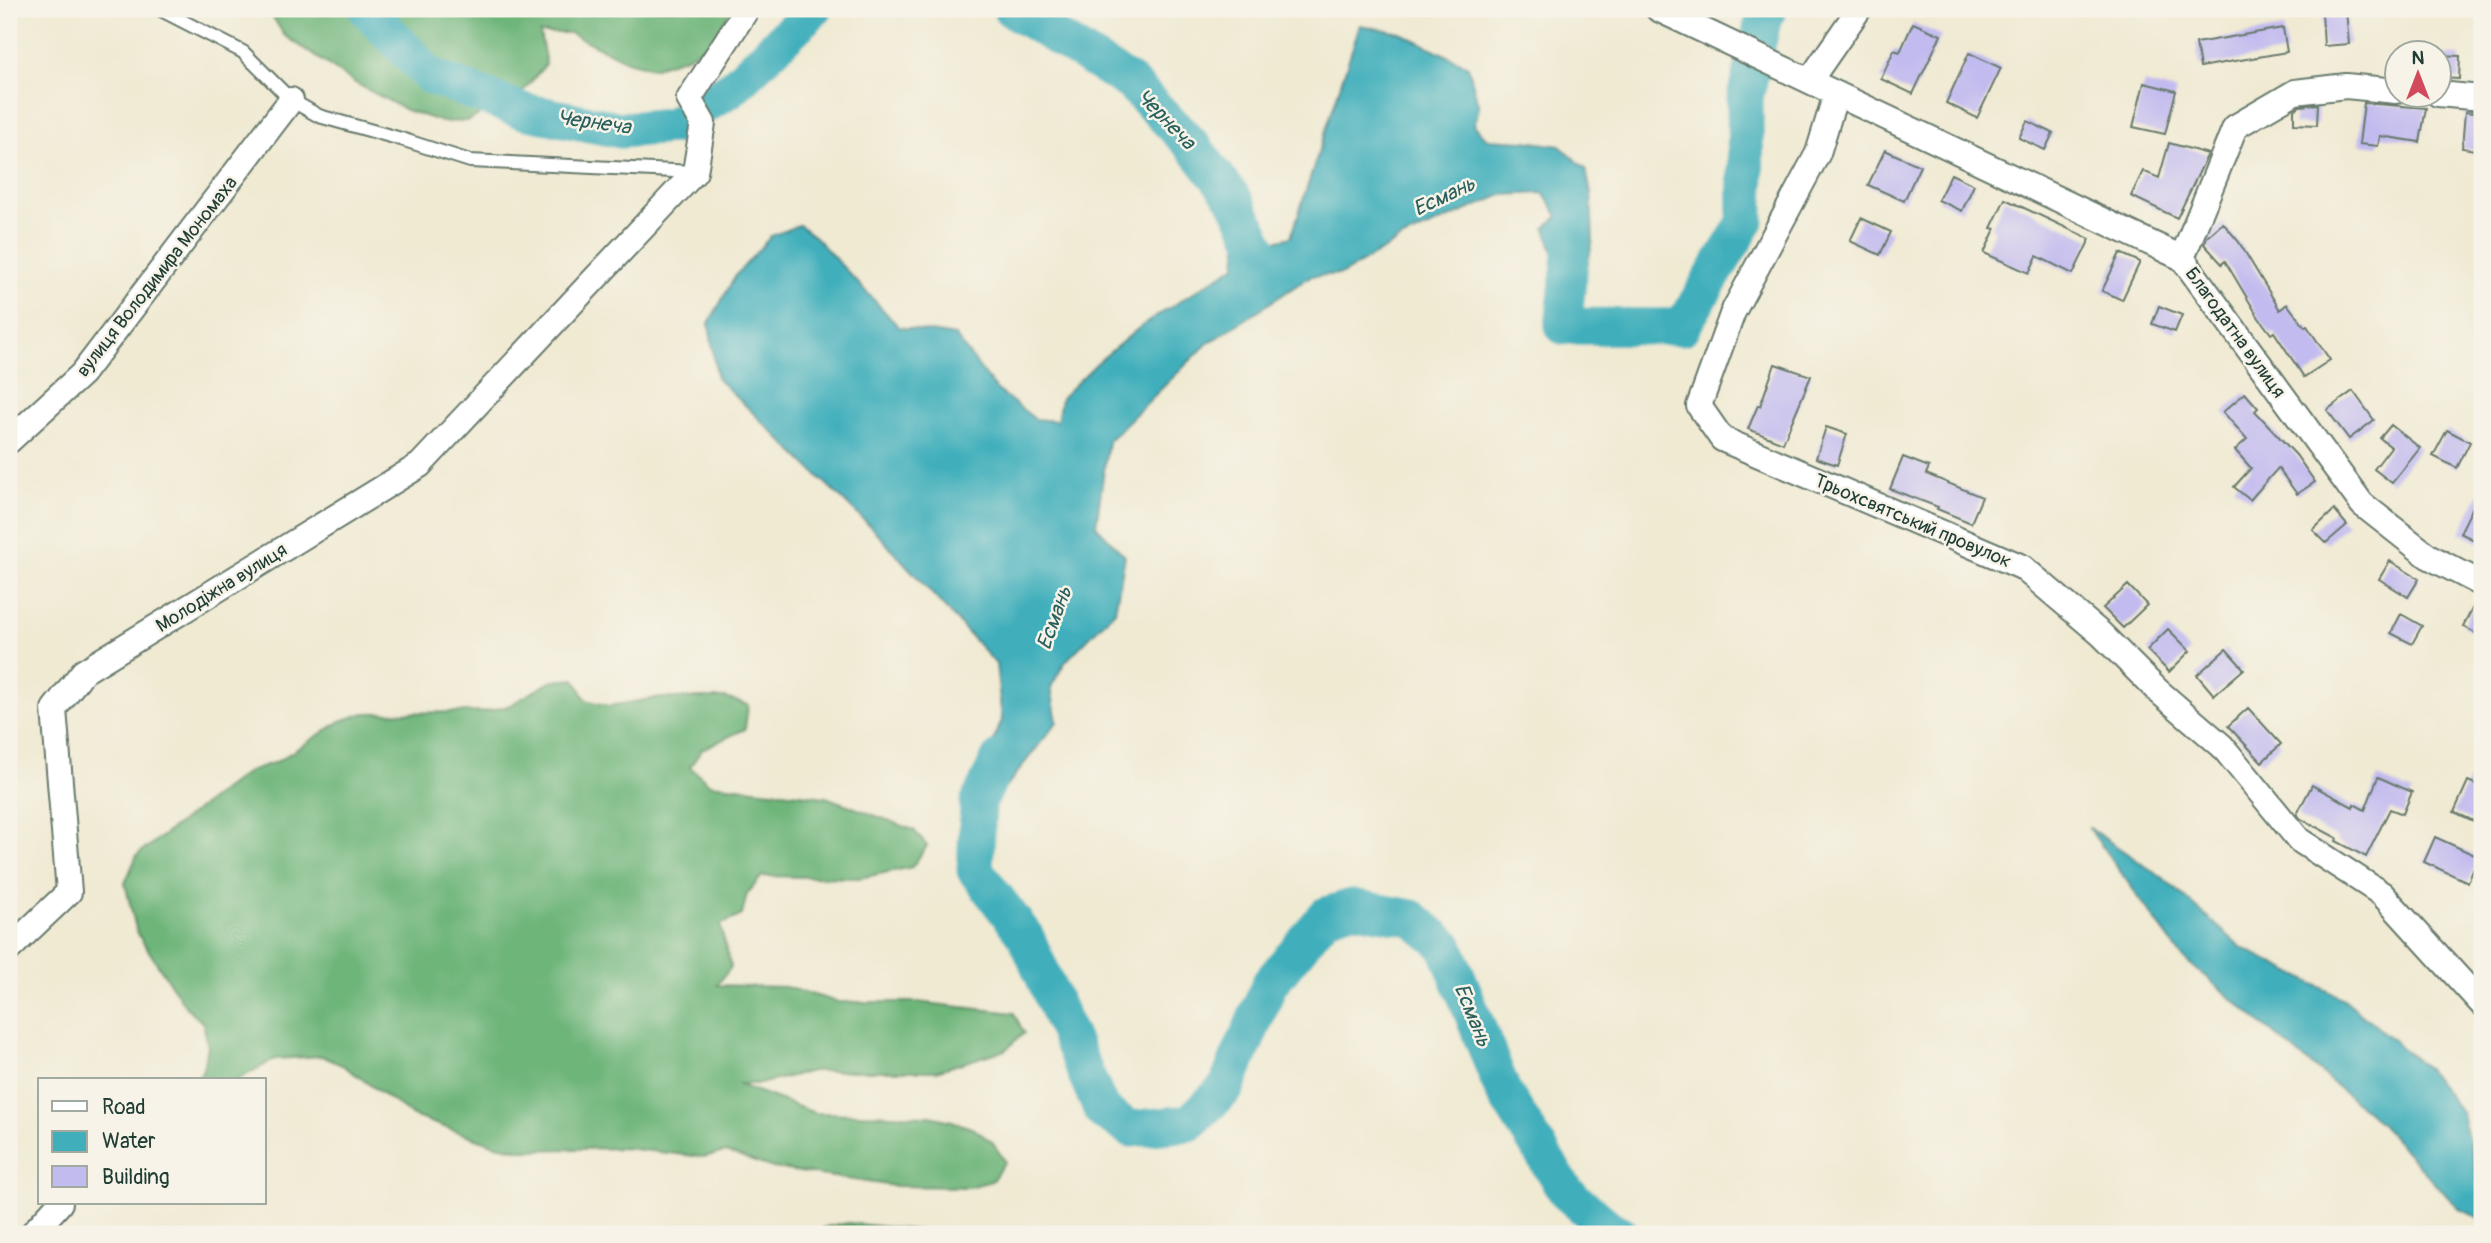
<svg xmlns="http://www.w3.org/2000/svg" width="2491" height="1243" viewBox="0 0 2491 1243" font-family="Pangolin,sans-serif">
<rect width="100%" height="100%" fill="#f7f3e8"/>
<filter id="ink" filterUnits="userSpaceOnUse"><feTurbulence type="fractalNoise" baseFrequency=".0143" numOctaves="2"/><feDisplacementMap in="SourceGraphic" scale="14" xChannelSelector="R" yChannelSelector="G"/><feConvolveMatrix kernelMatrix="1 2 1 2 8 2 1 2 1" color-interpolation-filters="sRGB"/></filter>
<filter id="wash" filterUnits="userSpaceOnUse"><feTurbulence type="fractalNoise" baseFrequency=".00686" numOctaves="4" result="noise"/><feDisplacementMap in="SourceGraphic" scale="28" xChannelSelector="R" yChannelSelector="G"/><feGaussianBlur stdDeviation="1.57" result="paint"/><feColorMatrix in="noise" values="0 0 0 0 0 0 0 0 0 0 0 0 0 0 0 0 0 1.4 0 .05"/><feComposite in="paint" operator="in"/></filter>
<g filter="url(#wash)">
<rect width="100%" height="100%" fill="#f0ead3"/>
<path fill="#6eb57a" stroke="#467957" stroke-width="2" d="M268,9H732L711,42L689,56L653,68L627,61L570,33H540L546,64L520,95L467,121L442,122L406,110L355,83L284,35Z
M575,679L586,700L609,706L657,698H726L748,705L745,729L702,749L690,767L710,784L826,797L914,830L927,846L912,867L860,878L762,876L747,894L742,915L720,925L731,967L717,985L786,987L838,1002H917L1014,1013L1024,1033L1005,1050L936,1071H812L759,1084H738L815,1113L930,1116L952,1121L974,1129L992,1142L1005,1161L992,1181L969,1187L894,1186L773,1168L726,1152L703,1157L624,1148L522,1150L496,1145L413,1116L344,1066L322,1056L275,1059L237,1080H198L203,1069L208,1047L203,1023L186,1007L137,933L125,883L137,855L249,771L276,762L341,721L364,713L484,712L508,706L552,681Z
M848,1223L941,1233L943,1234H813L826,1227Z"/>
<path fill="#40afbb" stroke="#307678" stroke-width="2" d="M1360,25L1401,33L1468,66L1479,108L1474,125L1487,139L1526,141L1560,146L1586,169L1591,194L1593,240L1586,271L1565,305L1561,275L1545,228L1558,216L1543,193L1502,195L1403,238L1342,274L1311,276L1207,344L1108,441L1096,526L1125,556L1115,611L1065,662L1051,687L1057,722L994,802L978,803L982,768L1002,720L996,664L877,533L717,378L709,323L736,275L771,236L799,225L815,237L899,327L955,336L996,389L1035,419L1057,421L1061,398L1098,362L1140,327L1236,265L1239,234L1259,245L1291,237Z
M2088,827L2163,878L2241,947L2344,999L2426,1068L2462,1114L2482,1195V1219L2459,1209L2376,1119L2182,957Z"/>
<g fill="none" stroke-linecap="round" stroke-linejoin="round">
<path stroke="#40afbb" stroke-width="37" d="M367,9L430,76L523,111L621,130L672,126L732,88L814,9
M1011,9L1131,83L1193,146L1234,199L1273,275
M1571,254L1563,326L1682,327L1746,221L1745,98L1765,12L1769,9
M999,759L978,803L975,870L1026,937L1102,1111L1131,1129L1189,1123L1226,1088L1270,983L1326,915L1352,907L1412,918L1445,945L1503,1091L1567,1193L1611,1230L1620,1234"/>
</g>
<g id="blocks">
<path fill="#c2bbef" d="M2346,11L2349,44L2324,46L2322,13Z
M1913,23L1941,35L1913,94L1881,79L1894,50L1900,52Z
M2283,28L2287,52L2200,67L2196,43Z
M1969,53L2001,68L1977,118L1946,103Z
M2439,55L2460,56L2459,79L2439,78Z
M2144,83L2176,91L2165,134L2133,127Z
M2364,103L2426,108L2420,142L2380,136L2378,146L2359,144Z
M2318,104L2317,125L2294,124V110L2300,106Z
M2465,112L2482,114V151L2462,148Z
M2027,121L2053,133L2045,150L2019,138Z
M2169,143L2208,154L2177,218L2131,196L2143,171L2159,178Z
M1885,150L1920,166L1904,201L1868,185Z
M1951,174L1974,185L1962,211L1938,200Z
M2005,199L2090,239L2073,274L2037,256L2029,273L1984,253L1995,229L1991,228Z
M1861,218L1891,232L1880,255L1850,241Z
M2223,223L2239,242L2280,310L2287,304L2305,327L2307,326L2330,360L2304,377L2274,332L2271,334L2259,318L2225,261L2222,264L2204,244L2207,237Z
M2120,253L2140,262L2122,300L2102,291Z
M2159,306L2182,315L2175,332L2152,324Z
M1775,364L1811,376L1783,443L1748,429L1758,405L1760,406Z
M2353,391L2374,420L2349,439L2327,410Z
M2245,393L2258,408L2255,411L2296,455L2315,482L2297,494L2278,468L2250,500L2234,487L2251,468L2235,450L2247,439L2223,412Z
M2391,425L2420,448L2392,483L2374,469L2391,447L2380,438Z
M1826,427L1847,434L1837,465L1816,458Z
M2447,430L2470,442L2457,468L2433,456Z
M1903,457L1929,467L1926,474L1982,497L1971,523L1937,509L1938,507L1890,489Z
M2482,488V544L2460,533Z
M2334,510L2347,525L2326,543L2313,530Z
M2390,561L2419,579L2408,597L2379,579Z
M2128,585L2147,605L2123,628L2103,608Z
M2478,598L2482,599V637L2463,626Z
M2401,614L2422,626L2412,644L2391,633Z
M2168,629L2190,651L2169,672L2147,650Z
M2226,649L2244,669L2214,695L2197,675Z
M2248,708L2281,744L2262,762L2228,726Z
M2378,777L2412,792L2403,814L2390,809L2366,857L2336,841L2337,838L2301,819L2297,814L2312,785L2353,807L2354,804L2365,810Z
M2468,781L2482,787V825L2454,812Z
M2435,837L2479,857L2468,882L2424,862Z"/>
</g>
</g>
<g filter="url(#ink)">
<use href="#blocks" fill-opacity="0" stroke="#687a6c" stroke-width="2"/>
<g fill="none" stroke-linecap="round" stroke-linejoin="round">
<defs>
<path id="service" d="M159,9L243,52L291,100L319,116L401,139L470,161L694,172"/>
<path id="minor" d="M1658,9L2182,258L2362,504L2428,556L2482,584
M1810,80L1859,9
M1836,94L1818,153L1733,312L1699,406L1722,439L2022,567L2101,634L2157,690L2222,746L2299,840L2382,894L2482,1004
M2438,94L2482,98
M2182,258L2235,127L2295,92L2346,86L2396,91
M9,441L82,374L291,100
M9,949L69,892L54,709L83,672L420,465L695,172L703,123L689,99L747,9
M32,1234L60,1203"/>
</defs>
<use href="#service" stroke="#687a6c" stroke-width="16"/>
<use href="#minor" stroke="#687a6c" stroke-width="28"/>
<use href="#service" stroke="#fff" stroke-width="12"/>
<use href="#minor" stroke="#fff" stroke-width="24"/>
</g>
</g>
<g text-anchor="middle" stroke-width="5" stroke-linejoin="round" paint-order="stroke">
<g font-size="19" fill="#1f3d34" stroke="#f7f3e8">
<text transform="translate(156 276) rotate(-52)" y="7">вулиця Володимира Мономаха</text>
<text transform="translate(2236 332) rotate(54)" y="7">Благодатна вулиця</text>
<text transform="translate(1913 520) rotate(23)" y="7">Трьохсвятський провулок</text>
<text transform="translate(221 587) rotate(-32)" y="7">Молодіжна вулиця</text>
</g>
<g font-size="21" font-style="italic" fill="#295f5c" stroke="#f7f3e8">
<text transform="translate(1166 119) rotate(46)" y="7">Чернеча</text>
<text transform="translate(594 122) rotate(8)" y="7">Чернеча</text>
<text transform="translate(1444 196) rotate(-25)" y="7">Есмань</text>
<text transform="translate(1054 618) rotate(-70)" y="7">Есмань</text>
<text transform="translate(1473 1015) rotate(68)" y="7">Есмань</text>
</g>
</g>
<rect width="2491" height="1243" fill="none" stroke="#f7f3e8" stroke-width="35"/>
<rect x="38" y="1078" width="228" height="126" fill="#f7f3e8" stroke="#a1aaa0" stroke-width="2"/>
<rect x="52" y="1101" width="35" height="10" fill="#ffffff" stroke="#a1aaa0" stroke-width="2"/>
<text x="102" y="1114" font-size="21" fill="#1f3d34">Road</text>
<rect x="52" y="1131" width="35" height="21" fill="#40afbb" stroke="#a1aaa0" stroke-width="2"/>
<text x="102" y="1148" font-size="21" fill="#1f3d34">Water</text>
<rect x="52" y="1166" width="35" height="21" fill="#c2bbef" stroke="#a1aaa0" stroke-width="2"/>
<text x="102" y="1184" font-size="21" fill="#1f3d34">Building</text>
<g transform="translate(2418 74)"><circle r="33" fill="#f7f3e8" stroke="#a1aaa0" stroke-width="2"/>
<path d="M0-5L12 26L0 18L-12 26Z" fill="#d1495b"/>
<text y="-10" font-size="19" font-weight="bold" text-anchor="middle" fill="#1f3d34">N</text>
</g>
</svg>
